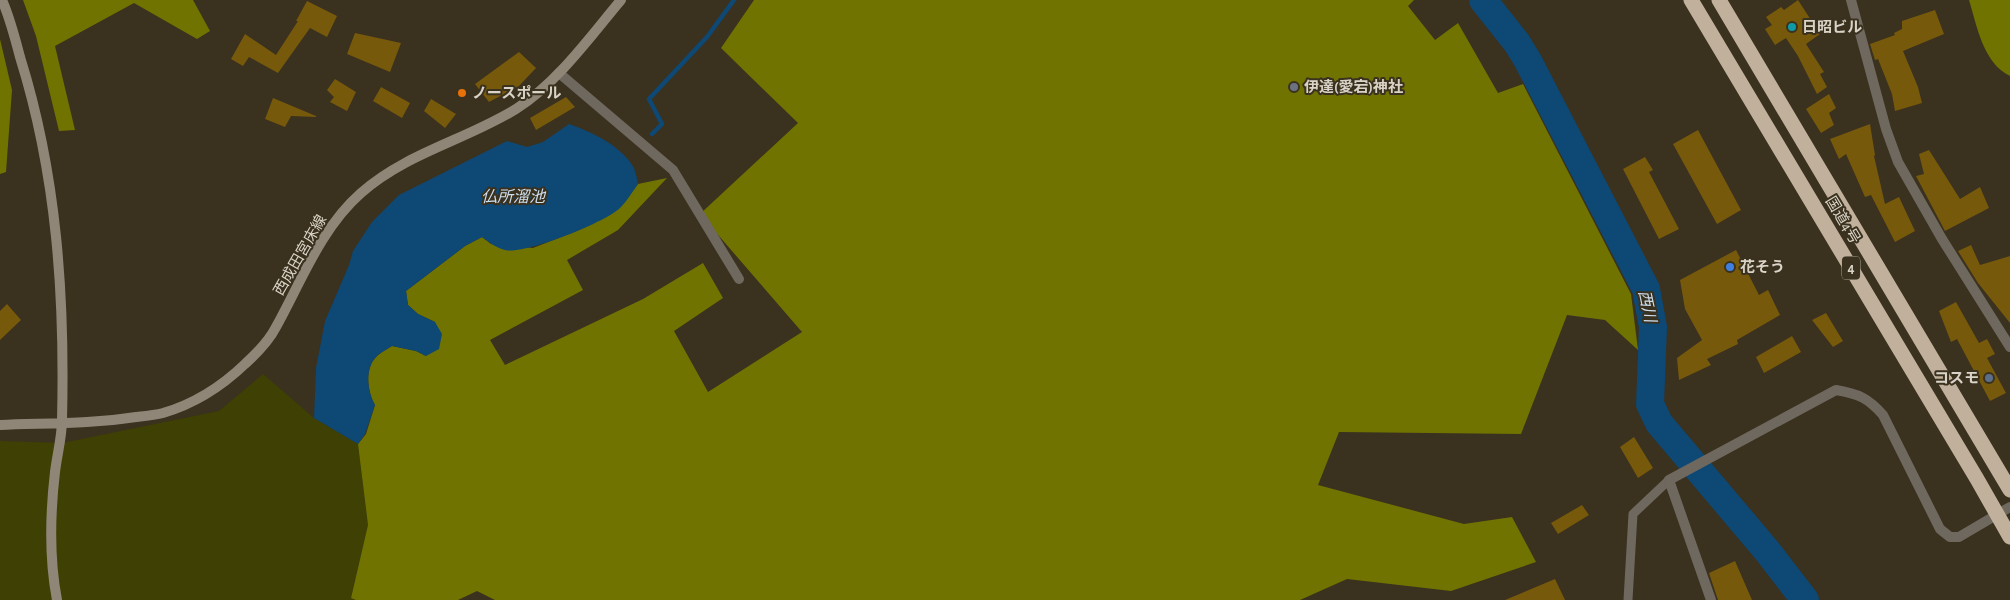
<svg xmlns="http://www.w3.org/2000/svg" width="2010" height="600" viewBox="0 0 2010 600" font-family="'Alegreya Sans','Noto Sans JP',sans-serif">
<rect width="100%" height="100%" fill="#3a311e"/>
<path fill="#3f4003" d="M263,374L314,418L358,444L368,525L351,597L356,600H0V441L62,443L219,411Z"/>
<path fill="#717300" d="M23,0H193L210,31L197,39L134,3L55,46L75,130L59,131L36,36Z
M754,0H1414L1408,6L1435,40L1458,23L1498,93L1523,84L1631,294L1638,350L1605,320L1567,315L1521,434L1339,432L1318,485L1464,524L1512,517L1536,562L1451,591L1347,579L1300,600H495L477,591L458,600H356L351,598L368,525L358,444L366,434L375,405C367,391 364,367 378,355C382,352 387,349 392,346L416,351L426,356L435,322L418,314L408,305L406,291L465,246L482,237L491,244L533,248L579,230L618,209L638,184L667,178L618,230L567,260L583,290L490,340L505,365L643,299L703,263L723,298L674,331L708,392L802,332L700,214L798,123L721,48Z
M1969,0H2010V76C1983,63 1977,26 1969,0Z
M0,39L12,90L6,172L0,174Z"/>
<path fill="#0e4874" d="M569,124C592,132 622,146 634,168C636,173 637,179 638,184C632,192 627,201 620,208C606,222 524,255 505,250C496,248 489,242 482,237L465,246L406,291L408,305L418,314L435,322L442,334L439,349L426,356L416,351L392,346C387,349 382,352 378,355C364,367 367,391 375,405L365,434L358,444L314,418L316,368L325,321L349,265L353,251L372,222L399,195L507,141L527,147L543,142Z"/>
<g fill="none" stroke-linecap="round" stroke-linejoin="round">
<path stroke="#0e4874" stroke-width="4.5" d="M652,134L662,124L649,99L707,37L734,0"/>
<path stroke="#0e4874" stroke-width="28" d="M1483,0L1517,43L1528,61L1646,289L1653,327L1650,404L1659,423L1768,552L1805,600"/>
</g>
<path fill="#77590c" d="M1798,0L1820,34L1806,44L1824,72L1820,74L1827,87L1817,94L1798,56L1786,38L1775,45L1765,29L1772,25L1766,17L1781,7L1784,10Z
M307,1L337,16L327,37L310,28L278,73L249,57L243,66L231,59L245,34L276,55L298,21H296Z
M1935,10L1944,34L1903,51L1918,87L1922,103L1895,111L1892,94L1878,59L1875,60L1870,44L1895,35L1894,33L1902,29V21Z
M355,33L401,43L390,72L347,54Z
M519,52L536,68L519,86L489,102L475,84Z
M335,79L356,92L347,111L330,102L334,97L327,90Z
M381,87L410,103L402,118L373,101Z
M1829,94L1836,108L1829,113L1834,125L1821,133L1806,109Z
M566,97L575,107L536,130L530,118Z
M273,98L316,116V117L291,116L285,127L265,119Z
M431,99L456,114L445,128L424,111Z
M1870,124L1875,155L1874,156L1885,204L1899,197L1915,231L1895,242L1871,195L1865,197L1846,154L1839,159L1830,139Z
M1698,130L1741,210L1717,224L1673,144Z
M1929,150L1960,199L1980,187L1989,208L1945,231L1916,176L1924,174L1919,154Z
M1645,157L1653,170L1649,172L1679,229L1659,239L1623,169Z
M1971,245L1980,265L2010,256V323L1978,283L1958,251Z
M1736,250L1759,295L1768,290L1780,315L1737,340L1738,344L1707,359L1711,365L1679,380L1677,358L1702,340L1685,309L1680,280Z
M1956,302L1979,343L1987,339L1995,354L1987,358L2006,393L1990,401L1957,339L1951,342L1939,311Z
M7,304L21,320L0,340V311Z
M1826,313L1843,341L1833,347L1812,320Z
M1792,336L1801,352L1764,373L1756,357Z
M1634,437L1653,468L1638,478L1620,447Z
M1582,505L1589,515L1558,534L1551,523Z
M1735,561L1752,600H1718L1709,573Z
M1555,579L1565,600H1505Z"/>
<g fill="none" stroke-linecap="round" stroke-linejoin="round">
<path stroke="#6e685f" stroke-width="9" d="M1628,600L1633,514L1669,480"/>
<path stroke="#6e685f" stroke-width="10" d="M1851,0L1886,129L1898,162L1942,239L2010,347
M559,73L673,170L739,279
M1711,600L1669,480L1836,390C1859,394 1868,398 1883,415L1940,529L1950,537H1959L2010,507"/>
<path stroke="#908678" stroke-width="10" d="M2,0C10,18 15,38 20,57C57,175 65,297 62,420C62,437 57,455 55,472C50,515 49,558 57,600
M0,425C45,423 91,424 136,417C145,416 155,415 163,413C194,404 222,386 245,364C256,354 269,341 276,327C301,282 321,228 361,193C406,153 466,140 516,109C558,82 589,38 621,0"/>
<path stroke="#c1b19c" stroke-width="15" d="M1691,0L1977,479L2010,537
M1719,0L2010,490"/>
</g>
<circle fill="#0f9aa8" stroke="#3a311e" stroke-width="2" cx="1792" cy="27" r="5"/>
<circle fill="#6b7280" stroke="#3a311e" stroke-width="2" cx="1294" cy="87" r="5"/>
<circle fill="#e8710a" stroke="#3a311e" stroke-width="2" cx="462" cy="93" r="5"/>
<circle fill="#3f7fe0" stroke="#3a311e" stroke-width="2" cx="1730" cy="267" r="5"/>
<circle fill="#5c6f8a" stroke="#3a311e" stroke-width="2" cx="1989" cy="378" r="5"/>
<g text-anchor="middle" stroke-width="4" stroke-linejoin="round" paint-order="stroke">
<rect fill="#3a311e" stroke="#aaa395" stroke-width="1" x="1842" y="256.5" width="18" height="23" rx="4"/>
<g font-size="14" font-weight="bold" fill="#dad4c8">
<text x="1851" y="273">4</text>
</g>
<g font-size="15" font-weight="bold" fill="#dad4c8" stroke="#3a311e" text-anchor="start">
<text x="1802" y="32">日昭ビル</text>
<text x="1304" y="92">伊達(愛宕)神社</text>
<text x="472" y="98">ノースポール</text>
<text x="1740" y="272">花そう</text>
<text x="1979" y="383" text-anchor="end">コスモ</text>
</g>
<g font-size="15" fill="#dad4c8" stroke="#3a311e">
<text transform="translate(1843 220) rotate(59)" y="5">国道4号</text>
<text transform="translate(300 255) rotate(-60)" y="5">西成田宮床線</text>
</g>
<g font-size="16" font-style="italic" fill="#cddeef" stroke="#3a311e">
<text x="513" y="202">仏所溜池</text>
<text transform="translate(1648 306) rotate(78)" y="6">西川</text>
</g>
</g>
</svg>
